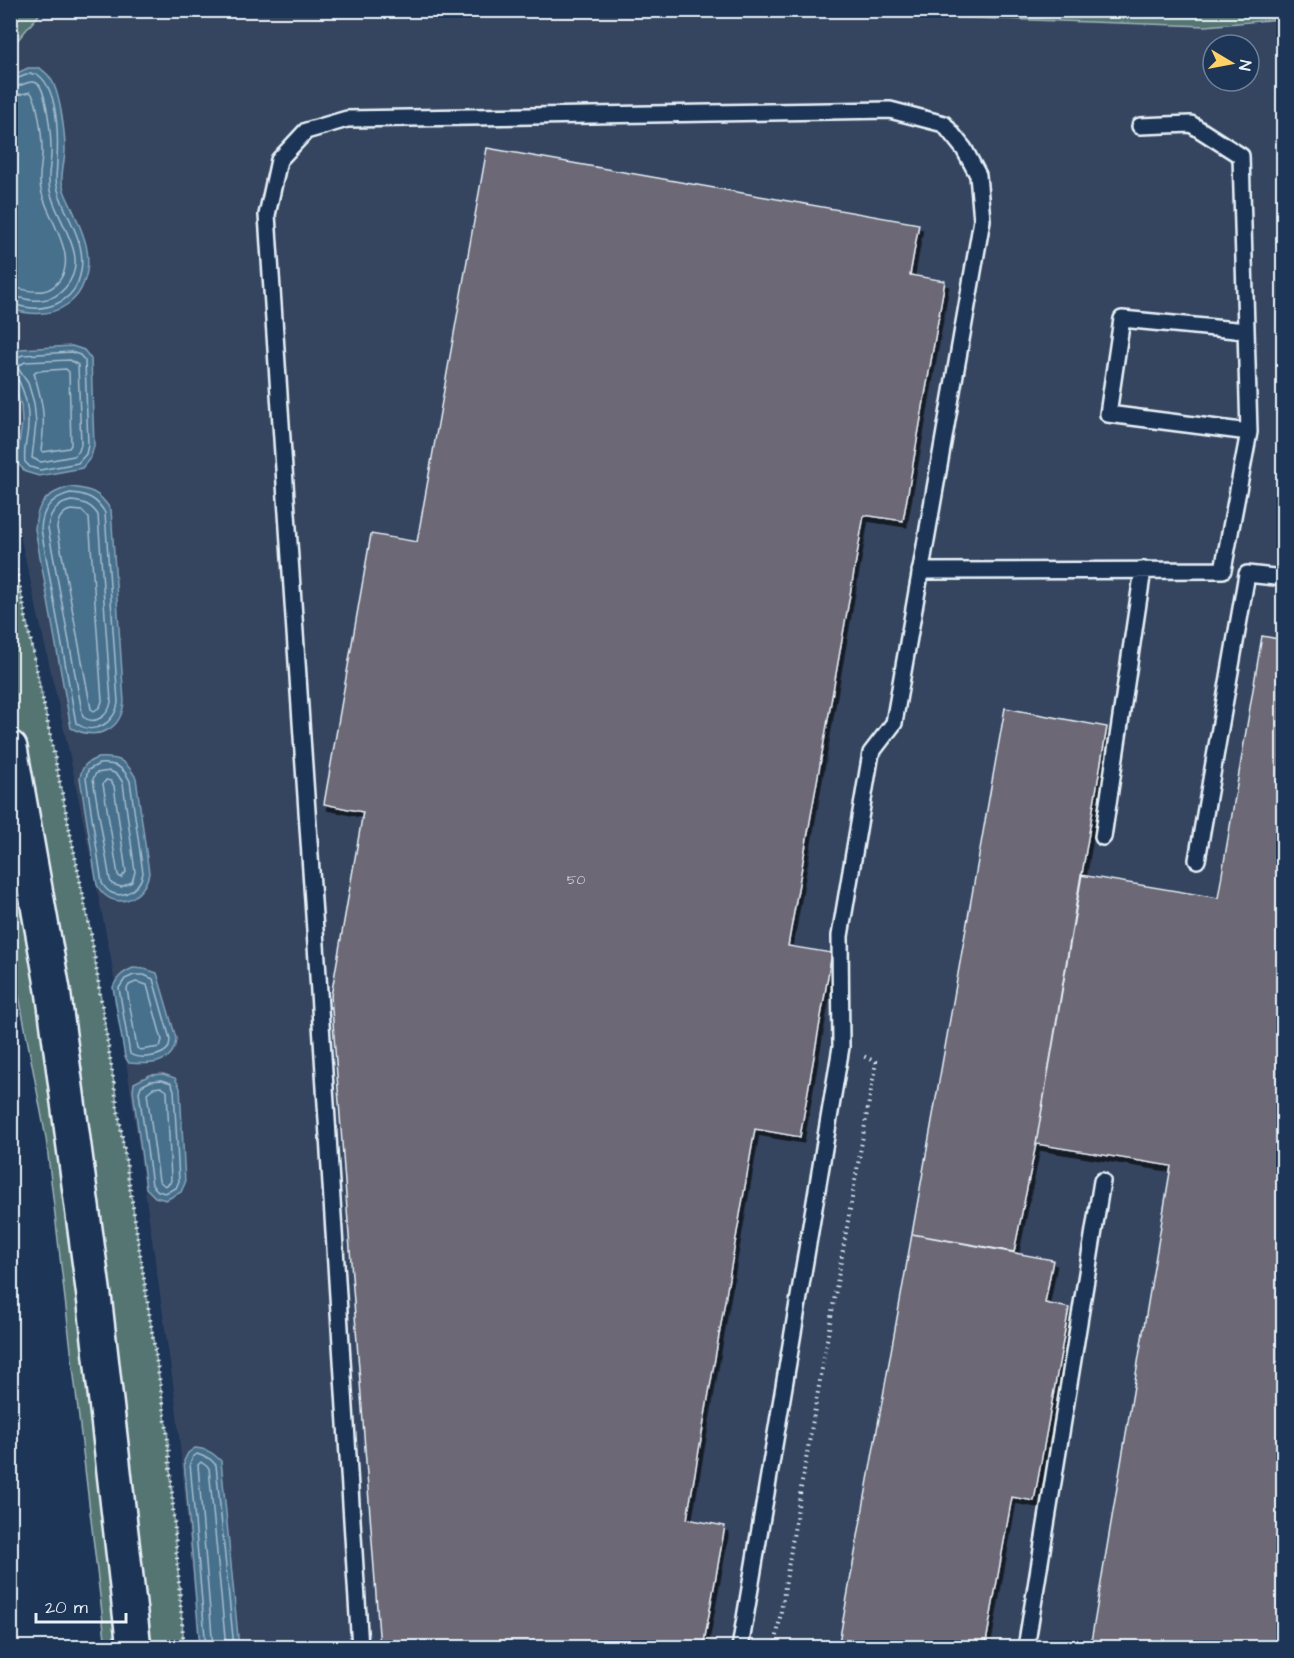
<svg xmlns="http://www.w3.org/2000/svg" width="1294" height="1658" viewBox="0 0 1294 1658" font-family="'Architects Daughter',sans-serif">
<defs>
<filter id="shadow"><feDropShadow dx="3.5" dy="6" stdDeviation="0" flood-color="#0009"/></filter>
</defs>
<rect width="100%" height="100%" fill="#1d3557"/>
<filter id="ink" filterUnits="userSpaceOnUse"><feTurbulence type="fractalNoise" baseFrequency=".0167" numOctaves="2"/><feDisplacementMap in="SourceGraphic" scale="12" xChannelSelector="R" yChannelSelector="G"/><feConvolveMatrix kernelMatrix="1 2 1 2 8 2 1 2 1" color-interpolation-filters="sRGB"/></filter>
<g filter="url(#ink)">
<path fill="#354460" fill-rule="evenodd" d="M42,10H853L1206,26L1283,21V1647H199L176,1404L111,958L69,752L11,495L10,48ZM1213,45H1249V81H1213Z"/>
<path fill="#557473" stroke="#9eb2b6" stroke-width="1.5" d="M11,10L42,11L11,48L10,11Z
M1283,10V19L1206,26L768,11Z
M10,540L91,934L167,1429L184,1647H106L46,1138L11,954Z"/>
<path fill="#466f8d" stroke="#87a3b8" stroke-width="1.5" d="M28,68H40C43,71 48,74 50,78C60,90 65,134 65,150C65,160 61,172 62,182C63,191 68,200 72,208C83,233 94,255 84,282C81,291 75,299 68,304C50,317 30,315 11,309V76Z
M72,346L84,350L91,359L94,446L91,457L82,468L39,476L26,472L18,464V451L22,423L21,405L11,378V357L12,354L21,349Z
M70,487C91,489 99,492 111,510L124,702C121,731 97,741 71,728L35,529C36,504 46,493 70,487Z
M98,758C119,757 126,760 136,778L149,873C144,901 112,913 97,885L80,778C82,766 86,762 98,758Z
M133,968L145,969L157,973L176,1038C175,1064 151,1065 129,1063L125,1057L113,987C118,976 122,973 133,968Z
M163,1074L175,1078L180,1088L185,1183L181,1192L166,1200L155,1197L146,1188L133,1091L134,1083L150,1075Z
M195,1448C207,1449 213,1453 221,1461L239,1647H200L184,1461L188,1453Z"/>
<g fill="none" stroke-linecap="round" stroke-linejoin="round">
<path stroke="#a7bdcd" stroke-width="1.5" d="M10,81L29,74H37C62,91 58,151 56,178C56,189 61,199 65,209C77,234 88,255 78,282C69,304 45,311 24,307C19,306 15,304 10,304
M10,88C20,88 33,76 40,86C47,98 51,134 51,149C52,160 48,170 49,181C49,216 95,254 65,288C59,295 52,299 42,300C31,302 21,297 10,296
M10,97L30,92C38,98 42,137 42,149C43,160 39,171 40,182C41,212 82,255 58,282C54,287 49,290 43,291C31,293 21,288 10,287
M10,360L23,355L71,352L80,355L85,361L88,445L86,454L78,463L40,470L30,467L25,462C23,449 28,437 28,424C29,409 25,394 19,381L10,377
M70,360L78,365L81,444L79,451L74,456L41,462L32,458L36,423L34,403L28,383L17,367L25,362Z
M66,369L69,372L71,445L69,448L43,452L41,450C46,417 43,404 34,373L36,371Z
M70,493C86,494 97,498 105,513L118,702C116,722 94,737 76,723L41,529C42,509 51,498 70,493Z
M71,501C83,502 91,504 98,515L111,702C109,715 95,726 83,717L48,528C49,513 56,504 71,501Z
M71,510L82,511L89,518L102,701L100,707L94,711L91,709L57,528C58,519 62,512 71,510Z
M99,764C115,763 123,766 130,781L143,873C139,894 113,904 102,883L86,778L88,770Z
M110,771L118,775L123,783L135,872L132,882L121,887L112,884L110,880L93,779L96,773Z
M106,780L111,781L114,786L126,872L121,878L118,875L103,784Z
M134,975H144L153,979L170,1039L169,1047C163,1057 139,1060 130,1054L119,988L125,979Z
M136,982L147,985L162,1040L160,1047L140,1050L137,1048L127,989L129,985Z
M162,1080L171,1083L174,1090L179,1181L176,1188L165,1193L158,1191L152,1185L139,1092L141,1086L151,1081Z
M161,1087L167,1091L171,1180L170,1183L165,1186L159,1181L147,1093L153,1088Z
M206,1648L190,1463L193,1457L197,1454L210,1459L216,1465L234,1648
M213,1648L198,1465L201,1462L209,1468L226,1648"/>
</g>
<path fill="#6c6876" stroke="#e8f1f8" stroke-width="1.5" filter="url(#shadow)" d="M487,148L919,224L910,275L945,281L903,521L864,515L788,946L832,953L800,1137L755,1129L687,1519L725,1526L703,1648H380L331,996L363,812L324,804L371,534L417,542Z
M1262,636L1284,640V1648H1090L1171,1166L1036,1144L1081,875L1218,898Z
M1005,708L1107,727L1036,1144L1014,1252L912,1234Z
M912,1234L1053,1260L1045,1303L1069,1308L1034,1501L1012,1497L985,1648H838Z"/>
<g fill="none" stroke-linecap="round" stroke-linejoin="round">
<defs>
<path id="lane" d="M1246,331L1122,319L1108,414L1249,432
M920,571L1223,570L1249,432L1241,156L1191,124L1140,126
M1103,837L1143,570
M1197,860L1247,574L1284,578
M360,1648L317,960L267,215L279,160L306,131L347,119L890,110L944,124L964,149L978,175L982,220L894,723L871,753L840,936L841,1047L740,1648
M1026,1648L1102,1181"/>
<path id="secondary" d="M10,748L53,990L95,1304L134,1648"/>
</defs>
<use href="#lane" stroke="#e8f1f8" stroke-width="20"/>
<use href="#secondary" stroke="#e8f1f8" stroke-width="38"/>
<path stroke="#e8f1f8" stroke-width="4" stroke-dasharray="1.5 4.5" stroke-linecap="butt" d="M10,540L91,934L167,1429L184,1648
M775,1648L801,1488L876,1062L861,1055"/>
<use href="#lane" stroke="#1d3557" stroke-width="15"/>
<use href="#secondary" stroke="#1d3557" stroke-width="33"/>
</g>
</g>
<g text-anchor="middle" stroke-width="6" stroke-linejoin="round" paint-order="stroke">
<g font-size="14" fill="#c9cfd8">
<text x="576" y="884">50</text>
</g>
</g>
<rect width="1294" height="1658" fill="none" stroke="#1d3557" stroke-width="36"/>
<rect x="18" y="18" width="1258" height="1622" fill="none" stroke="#e8f1f8" stroke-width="2" filter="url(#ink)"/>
<g transform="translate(1231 63) rotate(100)"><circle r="28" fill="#1d3557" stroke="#6e8097" stroke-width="1.5"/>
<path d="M0-4.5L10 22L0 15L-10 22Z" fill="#ffd166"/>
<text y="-9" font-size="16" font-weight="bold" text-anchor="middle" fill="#e8f1f8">N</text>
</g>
<path d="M36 1613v9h90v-9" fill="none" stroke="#e8f1f8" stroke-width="3"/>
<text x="45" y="1613" font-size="18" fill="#e8f1f8" stroke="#1d3557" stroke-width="4.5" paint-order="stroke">20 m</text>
</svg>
